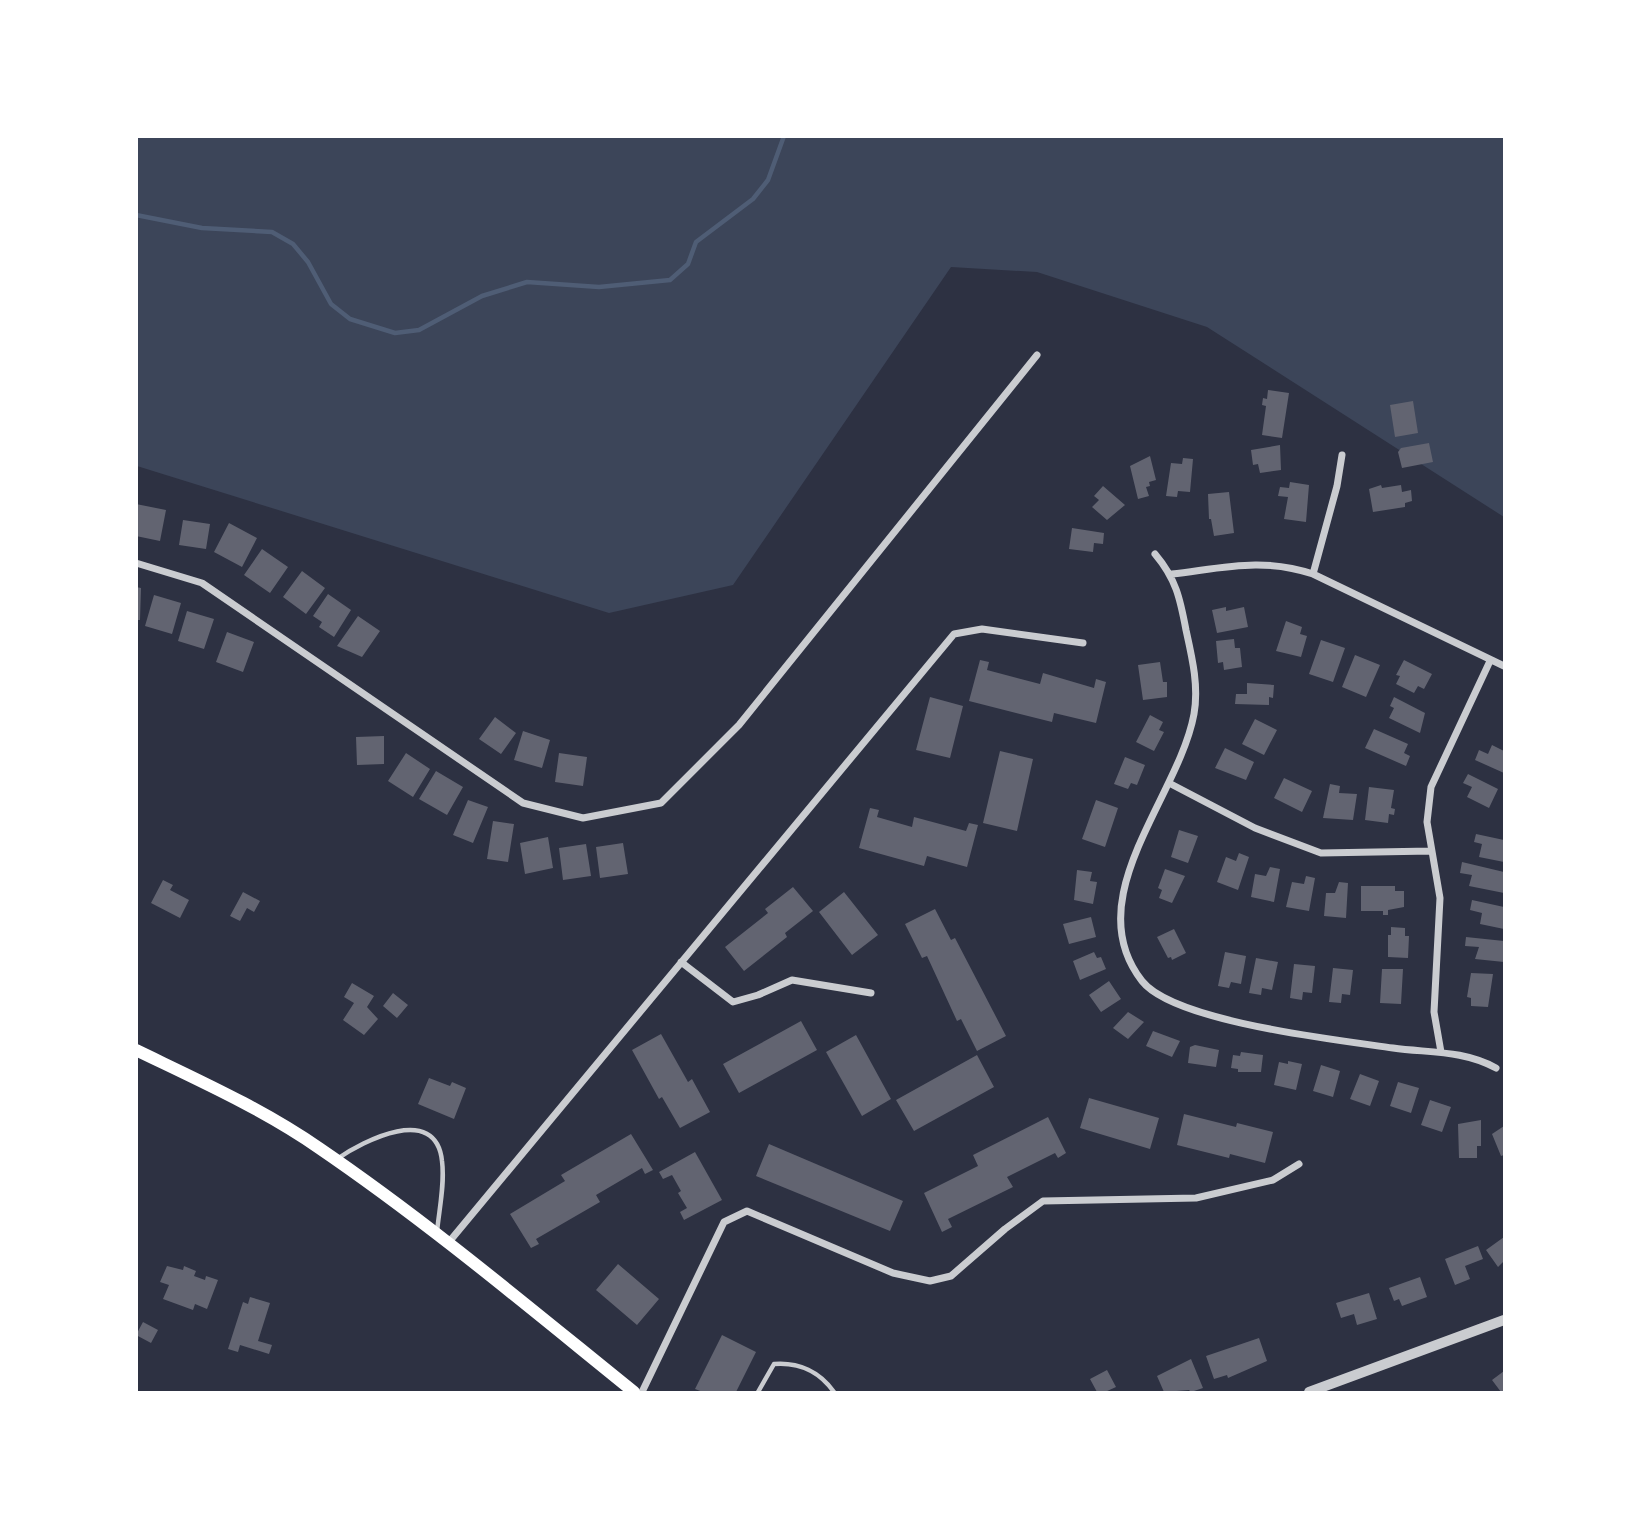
<svg xmlns="http://www.w3.org/2000/svg" width="1641" height="1529" viewBox="0 0 1641 1529" font-family="'Golos Text',sans-serif">
<rect width="100%" height="100%" fill="#2d3142"/>
<path fill="#3c4559" d="M136,137H1504V517L1207,327L1037,272L951,267L733,585L609,613L137,466Z"/>
<g fill="none" stroke-linecap="round" stroke-linejoin="round">
<path stroke="#4f5d75" stroke-width="4.5" d="M136,215L202,228L272,232L293,244L308,262L331,304L350,319L395,333L419,330L482,296L527,282L599,287L670,280L688,264L696,242L753,199L768,180L784,136"/>
</g>
<path fill="#626471" d="M1268,390L1289,393L1282,438L1262,435L1266,406L1262,405L1263,398L1267,399Z
M1413,401L1418,433L1395,437L1390,405Z
M1429,443L1433,462L1402,468L1398,452L1401,448Z
M1280,445L1281,470L1260,473L1258,464L1253,465L1251,450Z
M1150,456L1156,480L1149,482L1150,486L1146,487L1149,496L1138,499L1130,466Z
M1183,458L1193,459L1190,492L1178,491L1177,497L1166,496L1171,463L1182,464Z
M1290,482L1309,485L1306,522L1284,519L1288,497L1278,496L1280,487L1289,488Z
M1381,485L1382,488L1401,485L1402,492L1411,490L1412,501L1405,503V507L1373,512L1369,489Z
M1103,486L1125,505L1107,520L1092,507L1099,500L1094,496Z
M1229,492L1234,533L1214,536L1211,519H1209L1208,494Z
M136,504L166,510L160,541L136,536Z
M183,520L210,524L206,549L179,545Z
M229,523L257,538L242,567L214,552Z
M1072,528L1104,533L1103,544L1094,543L1093,552L1069,549Z
M262,549L288,567L270,593L244,575Z
M302,571L325,588L306,614L283,597Z
M136,587L141,588L140,620H136Z
M328,594L351,610L334,637L319,627L322,622L313,616Z
M154,595L181,603L172,634L145,626Z
M1226,607V611L1244,607L1248,627L1217,633L1212,610Z
M187,611L214,619L204,649L178,641Z
M358,616L380,631L362,657L337,646Z
M1286,621L1302,627L1300,634L1307,636L1301,657L1276,651Z
M227,632L254,642L243,672L216,662Z
M1234,639L1235,648H1240L1242,667L1224,670L1223,662L1218,663L1216,641Z
M1321,640L1345,648L1333,682L1309,674Z
M1355,655L1380,665L1366,697L1342,687Z
M980,660L989,662L987,670L1040,684L1043,673L1094,688L1096,679L1106,682L1096,723L1054,713L1052,722L969,701Z
M1404,660L1432,674L1424,689L1418,686L1414,693L1396,684L1400,676L1396,675Z
M1160,662L1163,682H1167V697L1143,700L1138,665Z
M1247,683L1274,685L1273,698L1269,697V705L1235,704L1236,694H1247Z
M930,697L963,706L950,758L916,750Z
M1394,697L1425,713L1420,733L1389,718L1394,708L1390,706Z
M1150,715L1163,722L1159,730L1164,732L1154,751L1136,742Z
M495,717L516,733L501,754L479,739Z
M1255,719L1277,730L1264,755L1242,744Z
M1374,729L1408,744L1404,753L1410,756L1406,766L1365,748Z
M523,731L550,740L542,768L514,760Z
M384,736V764L357,765L356,737Z
M1492,745L1504,751V773L1475,760L1479,750L1488,754Z
M1225,748L1254,762L1246,780L1215,768Z
M1000,751L1033,759L1017,831L983,823Z
M406,753L430,769L413,797L388,781Z
M559,753L587,757L583,786L555,782Z
M1125,757L1145,765L1137,785L1131,783L1128,789L1114,784Z
M436,771L463,787L447,815L419,799Z
M1468,774L1498,789L1489,808L1467,797L1472,787L1463,783Z
M1284,778L1312,791L1302,812L1274,798Z
M1330,784L1340,786L1339,793L1357,794L1353,820L1323,818Z
M1369,787L1394,790L1391,808L1395,809L1394,815L1389,814L1388,823L1365,820Z
M468,800L488,807L473,843L453,835Z
M1096,800L1118,808L1105,847L1082,839Z
M870,808L879,810L877,817L912,827L914,817L966,831L969,823L978,825L967,867L927,856L924,866L859,848Z
M493,821L514,824L508,862L487,859Z
M1179,830L1198,836L1188,863L1171,857Z
M1476,834L1504,840V862L1479,857L1482,844L1474,842Z
M548,837L553,868L525,874L520,843Z
M623,843L628,874L600,878L596,847Z
M586,844L591,876L563,880L559,848Z
M1239,853L1249,857L1238,890L1217,882L1226,857L1236,861Z
M1462,862L1504,872V893L1469,886L1472,875L1460,873Z
M1270,867L1280,869L1274,902L1251,897L1255,874L1266,876Z
M1165,869L1185,876L1172,903L1159,898L1162,890L1158,888Z
M1077,870L1092,872L1090,881L1097,882L1093,904L1074,900Z
M1306,876L1315,878L1309,911L1286,907L1292,882L1304,884Z
M163,880L173,885L170,890L189,900L180,918L151,903Z
M1339,882L1348,883L1346,918L1324,916L1326,893H1335Z
M1361,886H1395V891H1404V907L1388,910V915H1383V911H1361Z
M793,887L813,911L785,933L787,937L744,971L725,947L768,913L765,909Z
M243,892L260,901L254,912L247,908L240,921L230,916Z
M844,892L878,935L852,955L819,912Z
M1472,900L1504,907V929L1480,924L1482,913L1470,910Z
M935,909L951,940L955,938L1006,1036L977,1051L961,1019L957,1021L927,956L922,958L905,924Z
M1091,917L1096,937L1069,944L1063,924Z
M1391,927L1405,928V936H1409L1408,958L1388,957V935H1391Z
M1174,929L1186,953L1172,960L1171,957L1168,958L1157,937Z
M1466,937L1504,941V962L1475,959L1479,947L1465,946Z
M1094,952L1097,958L1101,957L1106,969L1080,980L1073,961Z
M1225,952L1246,956L1241,984L1231,982L1229,988L1218,986Z
M1256,958L1278,962L1272,990L1262,988L1261,995L1249,993Z
M1294,964L1315,966L1312,993L1303,992L1302,1000L1290,998Z
M1333,968L1353,970L1350,995L1342,994L1341,1003L1329,1002Z
M1382,969H1403L1401,1004L1380,1003Z
M1471,973L1493,974L1488,1007L1471,1006V998L1467,997Z
M1109,981L1121,999L1101,1012L1089,995Z
M352,983L374,996L367,1007L378,1019L364,1035L343,1020L354,1003L344,997Z
M393,993L408,1005L397,1018L383,1006Z
M1128,1012L1144,1022L1128,1039L1113,1028Z
M801,1021L817,1050L739,1093L723,1064Z
M1153,1031L1180,1041L1172,1057L1146,1046Z
M661,1034L688,1082L692,1079L710,1112L680,1128L662,1097L659,1099L632,1050Z
M856,1035L891,1099L862,1116L826,1052Z
M1195,1045L1219,1050L1216,1067L1188,1063L1190,1047Z
M1241,1052L1263,1055L1261,1072H1238V1069L1231,1068L1233,1055L1240,1056Z
M977,1055L994,1087L914,1131L896,1100Z
M1288,1061L1302,1064L1296,1090L1274,1085L1279,1062L1288,1064Z
M1321,1065L1340,1071L1333,1097L1313,1091Z
M1360,1074L1379,1081L1370,1106L1350,1099Z
M429,1078L450,1086L452,1082L466,1088L454,1119L418,1104Z
M1398,1082L1419,1088L1411,1113L1390,1106Z
M1089,1098L1159,1118L1150,1149L1080,1128Z
M1430,1100L1451,1107L1442,1132L1421,1125Z
M1184,1114L1236,1127L1237,1123L1273,1132L1265,1163L1230,1154L1229,1158L1177,1145Z
M1048,1117L1066,1153L1058,1158L1055,1153L1007,1177L1013,1187L948,1219L952,1227L942,1232L924,1193L978,1166L973,1155Z
M1481,1120V1146H1477V1158H1459L1458,1124Z
M1504,1126V1155L1501,1156L1492,1134Z
M631,1134L653,1170L645,1174L642,1168L596,1195L600,1202L536,1239L539,1244L531,1248L510,1214L565,1181L561,1175Z
M769,1144L903,1201L890,1231L756,1176Z
M695,1152L722,1200L684,1220L680,1212L687,1208L678,1193L681,1191L672,1175L663,1179L659,1172Z
M1504,1237V1261L1498,1267L1486,1250Z
M1478,1246L1483,1259L1465,1266L1470,1279L1455,1285L1445,1259Z
M618,1264L659,1299L637,1325L596,1290Z
M167,1266L183,1270L184,1266L196,1271L194,1276L205,1280L206,1276L218,1280L207,1309L195,1304L193,1310L163,1299L169,1285L160,1282Z
M1420,1277L1427,1297L1402,1306L1399,1299L1394,1301L1389,1288Z
M1369,1293L1377,1319L1357,1325L1354,1314L1341,1318L1336,1303Z
M250,1297L270,1303L258,1341L272,1345L269,1354L240,1345L238,1352L228,1349L243,1302L248,1304Z
M143,1322L158,1330L151,1343L136,1335Z
M722,1335L756,1352L736,1392H703L695,1389Z
M1259,1338L1267,1361L1228,1378L1227,1375L1214,1379L1206,1356Z
M1191,1359L1203,1388L1191,1392L1189,1390L1164,1392L1157,1376Z
M1107,1370L1116,1387L1105,1392H1097L1090,1379Z
M1504,1371V1392H1501L1492,1380Z"/>
<g fill="none" stroke-linecap="round" stroke-linejoin="round">
<path stroke="#caccd0" stroke-width="4.5" d="M337,1159C363,1141 436,1103 442,1161C445,1184 439,1210 437,1232
M758,1392L774,1364C799,1362 820,1372 834,1392"/>
<path stroke="#caccd0" stroke-width="7" d="M1155,554C1176,579 1180,598 1186,630C1192,657 1199,686 1194,714C1179,797 1077,898 1142,981C1174,1022 1338,1040 1393,1048C1429,1053 1463,1050 1496,1068
M136,563L202,583L523,803L583,818L661,803L739,725L1037,355
M1172,574C1223,568 1263,557 1313,574L1504,666
M1313,574L1337,486L1342,455
M1169,783L1255,828L1321,853L1431,851
M681,962L733,1002L758,995L792,980L871,993
M1441,1052L1434,1012L1440,898L1427,822L1431,787L1490,661
M449,1242L954,634L982,629L1083,643
M642,1392L724,1222L747,1211L893,1273L930,1281L951,1276L1005,1229L1043,1201L1196,1198L1273,1180L1299,1164"/>
<path stroke="#caccd0" stroke-width="10" d="M1309,1392L1504,1320"/>
<path stroke="#fff" stroke-width="12" d="M136,1050C198,1080 263,1109 319,1148C429,1223 531,1309 634,1392"/>
</g>
<rect width="1641" height="1529" fill="none" stroke="#ffffff" stroke-width="276"/>
</svg>
